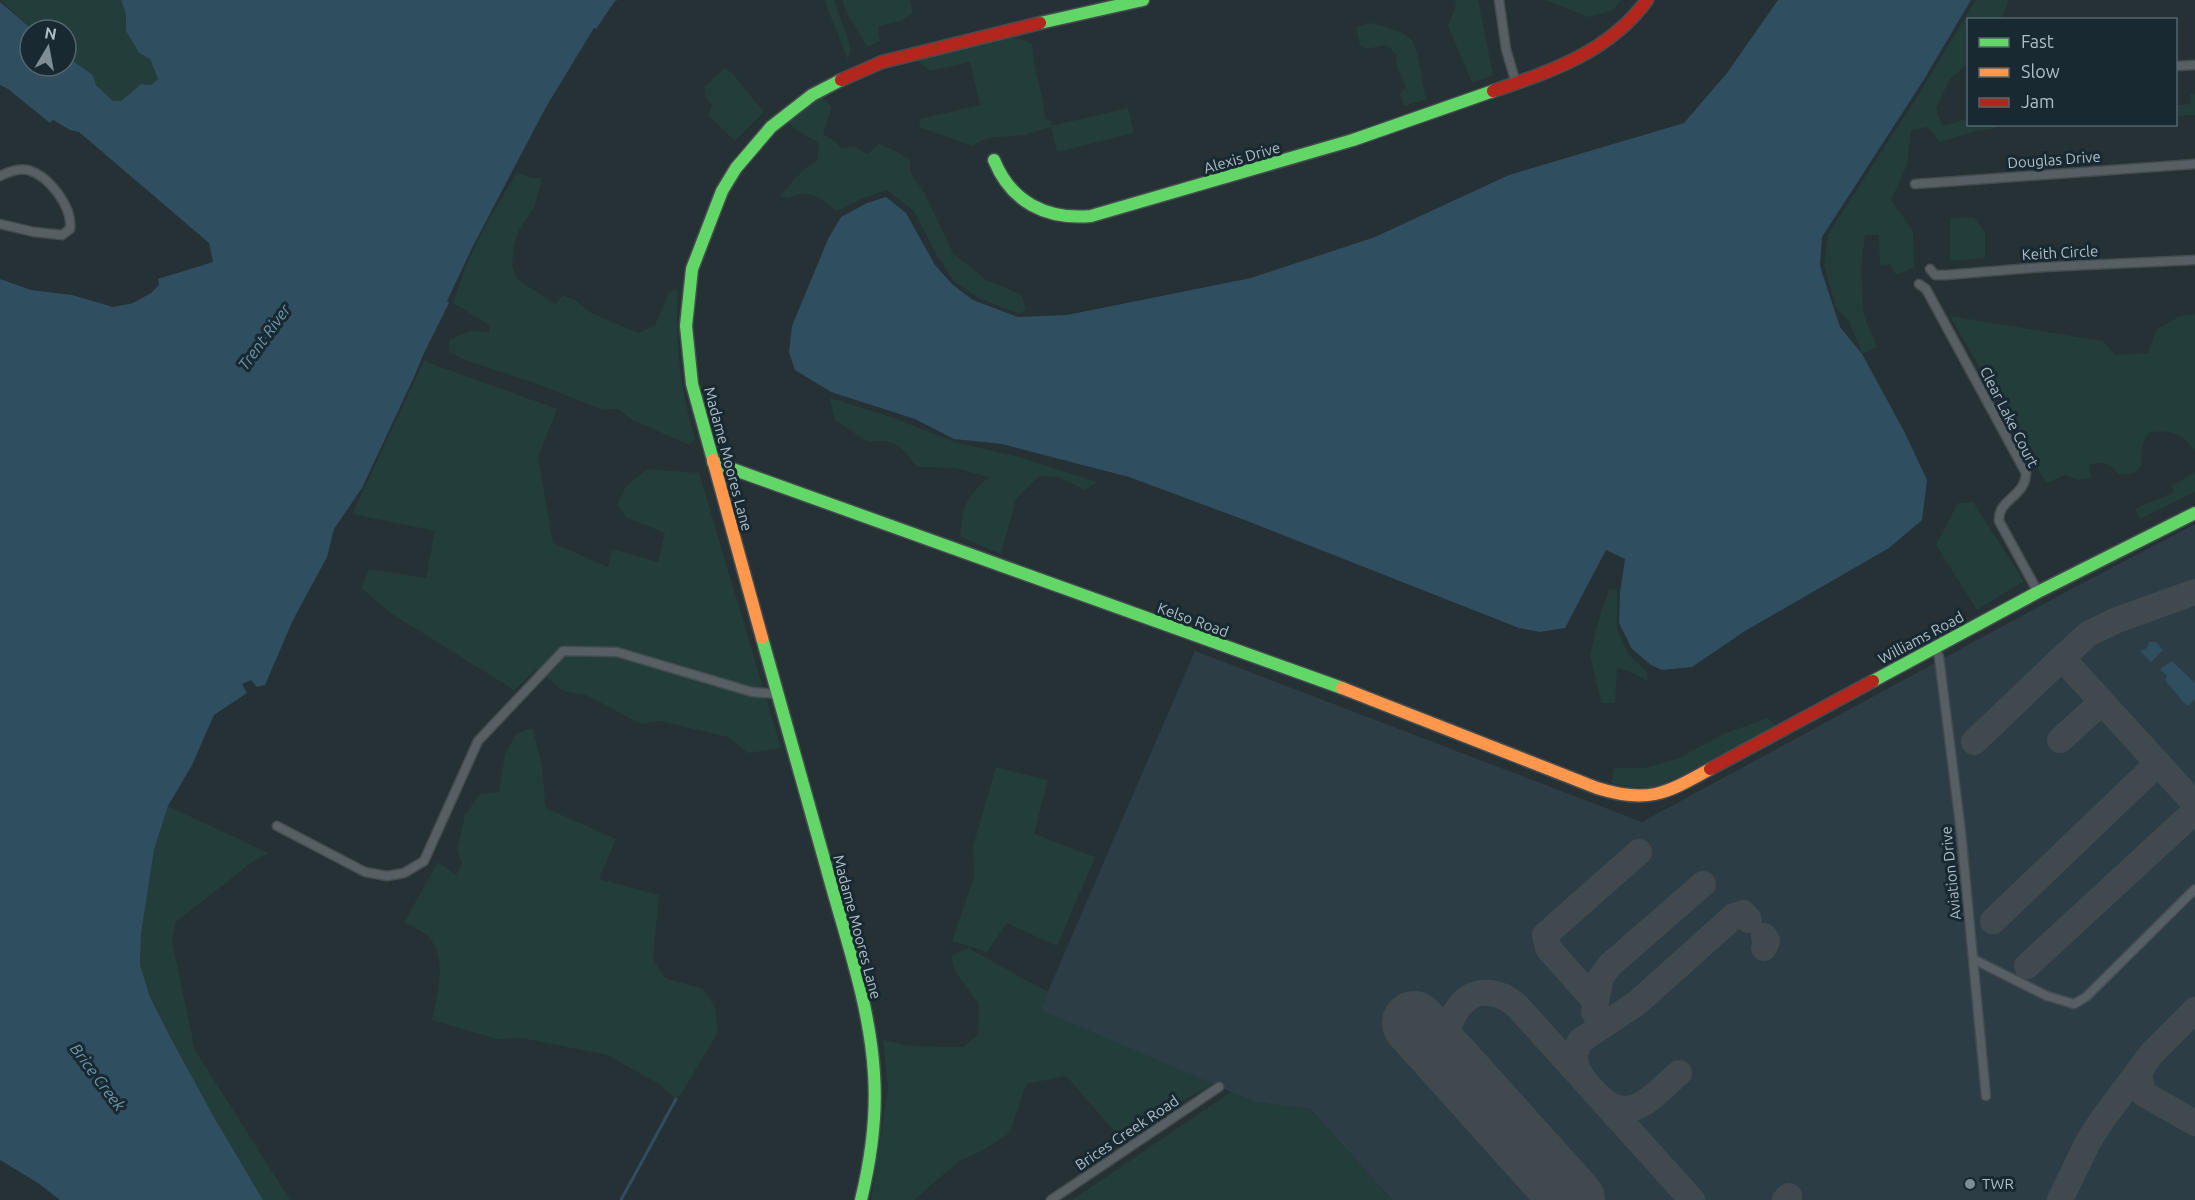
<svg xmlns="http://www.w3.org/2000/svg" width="2195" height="1200" viewBox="0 0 2195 1200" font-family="Ubuntu,sans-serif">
<rect width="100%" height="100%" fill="#263136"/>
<path fill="#2d3d46" d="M2195,524V1200H1392L1310,1109L1254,1102L1040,1010L1195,651L1642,822L2066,592Z"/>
<path fill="#233d3a" d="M0,0H121L126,14V31L139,53L150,59L158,79L151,85L141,84L121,101H113L96,85L93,75L66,56V30H33Z
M824,0H834L851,48L848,60Z
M842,0H910L913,13L902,21L878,26L880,41L867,47L846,11Z
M1455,0H1478L1493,75L1472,83L1448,26L1456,5Z
M1545,0H1621L1612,11L1588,17Z
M1976,0H2009L2001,19L1968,20V63L1950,79L1936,108L1942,126L1968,119V124L1998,125L1996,128L1972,132L1940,142L1928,127L1911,130L1907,165L1891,200L1913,231L1914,267L1896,275L1890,264L1880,265L1879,235H1865L1861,270L1864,316L1877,347L1863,354L1848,320L1836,308L1824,265L1828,234L1919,94Z
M1371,23C1383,27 1401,29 1411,39C1418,47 1423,86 1426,99L1404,106L1400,94L1406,87L1396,63L1397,55L1387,45L1366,49L1360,45L1356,27Z
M1010,35L1032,44C1033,69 1043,93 1045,118L1052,122L1051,126L1128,108L1134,133L1057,152L1051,127C1042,129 1032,133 1023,135C1005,138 988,134 972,146L920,127L919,119L980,105L970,62L930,71L915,59Z
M725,68L732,73L764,112L735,141L708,115L712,105L705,97L704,87Z
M2176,94L2178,105L2191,104L2190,94H2195V115L2176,116Z
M820,96L832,107L823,134L836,142L842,149L854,146L867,154L879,144L894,150L910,160V172L925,194L953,253L986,280L1022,295L1026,309L1019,314L979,298L954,281L936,254L914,211L887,190L861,199L837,211C820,199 810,187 789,198L781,196C792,182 801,169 817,161L819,144C809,136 798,133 789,123L793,115Z
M517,173L532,178H542L535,206L520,228L514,245L512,266L517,279L555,304L563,295L576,301L591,313L639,333L655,325L669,292L678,289C674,339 681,391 695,439L690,445L632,420L618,409L603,410L535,383L465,360L448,351L450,339L471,331L489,332V325L453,303C467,256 491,214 517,173Z
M1973,217L1985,232V258L1950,261V218Z
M2195,314V452C2184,433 2169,429 2148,433L2142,447L2141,466L2134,473L2119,475C2109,463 2104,460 2089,465L2091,478L2079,480L2065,475L2046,483L1950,316L2103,341L2115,355L2148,353L2157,329L2180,316Z
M424,361L557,409L538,457L553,543L608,567L612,549L658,562L665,533L627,518L617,505L626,486L647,469L699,473L781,748L748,753L728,737L660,721L641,724L586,695L563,691L537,669L514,690L392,614L361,588L369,569L426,578L435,531L352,514Z
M830,398L891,417L954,442L1019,457L1097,482L1085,490L1058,477L1039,476L1016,499L1001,554L960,537C963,505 965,498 989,477L955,468L917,467C900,446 897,439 868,442L835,420Z
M2195,472V492L2140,519L2135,509L2174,492L2171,486Z
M1973,502L2024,581L1977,610L1936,545L1958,503Z
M1609,589L1617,590V629L1629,655L1647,672L1648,681L1628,671L1617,668L1615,703H1601L1590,654L1599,619Z
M1768,718L1776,726L1659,787H1632L1611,783L1614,768H1644L1677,759L1723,734Z
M533,728L543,771L545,804L548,809L616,839L599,879L659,895L653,960L665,978L703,989L715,1007L718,1032L681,1094L676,1099L659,1084L607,1055L522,1038L497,1039L432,1020C437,993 448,960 429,937C423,931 411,926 404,922L438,862L456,875L462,863L457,850L465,815L480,794L499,792L505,754L517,733Z
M996,767L1048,780L1034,834L1095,857L1057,946L1007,923L987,952L952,941L974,877L973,846Z
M168,806L268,853L251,863L176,922L172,941L195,1050L290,1200H263L214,1117L174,1044L150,997L140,965L141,934L154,850Z
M968,948L1048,992L1041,1010L1214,1084L1118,1135L1066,1076L1026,1084L1010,1133L982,1151L959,1161L914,1200H871L888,1087L883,1040L910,1046L964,1047L978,1034L979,1005L956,972L951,956Z
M1231,1092L1254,1102L1310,1109L1392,1200H1072Z"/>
<path fill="#2f4e5f" d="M121,0H618L615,1L596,29L594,28L546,107L473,246L447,301L449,303L424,353L414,377L362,488L334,529L327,557L293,620L265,685L257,687L251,680L242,684L247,693L214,715L192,765L168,806L154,850L141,934L140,965L150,997L174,1044L214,1117L263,1200H60L38,1183L0,1160V279L31,290L72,295L113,307L133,303L151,293L159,285L158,279L213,262L209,243L79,132L70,130L53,120L50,123L8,89L0,85V2L33,30H30V66H66V56L93,75L96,85L113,101H121L141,84L151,85L158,79L150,59L139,53L126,31V14Z
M1778,0H1971L1923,81L1822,237L1820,266L1840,327L1862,354L1904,431L1927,480L1922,520L1889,548L1745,631L1692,667L1662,670L1651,665L1632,649L1619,623L1620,593L1625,559L1606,550L1565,628L1540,632L1519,628L1250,522L1129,477L1002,444L954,439L915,419L831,392L795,370L789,352L792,326L828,239L841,217L867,203L886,197L906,213L935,265L953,285L973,300L1018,317L1067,315L1251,278L1375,237L1509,175L1684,123L1727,73Z
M2149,642H2156L2163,650L2151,662L2140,651L2147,648Z
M2172,661L2195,683V699L2189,705H2186L2165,680L2167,676L2160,669Z"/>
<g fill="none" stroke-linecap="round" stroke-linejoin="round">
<path stroke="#2f4e5f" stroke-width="3" d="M621,1200L676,1099"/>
<path stroke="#404a4e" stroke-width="26" d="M2062,658L2088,634L2117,620L2195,592
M2060,740L2102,702
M1974,742L2062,658L2195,804
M1993,921L2158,763
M1764,948L1767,941L1764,936
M2027,966L2195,811
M1596,1002L1548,948L1545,935L1639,852
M1594,1012L1601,977L1610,965L1703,884
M1439,1052C1448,1028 1457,989 1490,993C1501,994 1510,999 1518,1007L1692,1200
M2143,1065L2139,1077L2144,1094L2195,1123
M1582,1077L1578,1071L1574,1056L1580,1041L1637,1003L1734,916L1743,913L1749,920
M1602,1099C1632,1126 1657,1092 1679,1073
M1785,1200L1789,1196
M2060,1200L2088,1142L2102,1120L2152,1053L2195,1010"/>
<path stroke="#404a4e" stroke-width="64" d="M1414,1023L1573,1200"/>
<defs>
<path id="street" d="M1499,0L1506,49L1516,83
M2176,66L2195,65
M0,176C8,172 19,168 28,170C49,176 73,207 70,229L62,235L34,232L0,224
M1915,184L2195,164
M1930,269L1935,275H1946L2044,267L2195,260
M1919,284L1926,289L2026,473C2025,498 1998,498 1999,521L2038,592
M1935,648L1939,657L1961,832L1986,1096
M277,826L365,872L387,876L404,873L424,861L478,741L563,651L617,652L752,692L777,694
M1973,959L2047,996L2074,1004L2086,997L2195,889
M1051,1200L1219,1087"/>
<path id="fast" d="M1040,23L1143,0
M994,160C1011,202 1046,220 1091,216L1353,140L1493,91
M713,460L692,384L686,326L692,269L722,191L736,168L771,127L812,95L841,80
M713,462L1342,688
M762,638C783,714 805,790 826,866C844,933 870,1004 874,1074C877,1117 871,1159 861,1200
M1873,681L2038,592L2195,513"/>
<path id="slow" d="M713,460L762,638
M1342,688L1597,788C1648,804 1665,794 1710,769"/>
<path id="jam" d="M841,80L882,62L1040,23
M1493,91C1552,71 1609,52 1647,0
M1710,769L1873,681"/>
</defs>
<use href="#street" stroke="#454c50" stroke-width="11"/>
<use href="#fast" stroke="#454c50" stroke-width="15"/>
<use href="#slow" stroke="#454c50" stroke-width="15"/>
<use href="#jam" stroke="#454c50" stroke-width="15"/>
<use href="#street" stroke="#565f64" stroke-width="8"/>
<use href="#fast" stroke="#63d668" stroke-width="12"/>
<use href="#slow" stroke="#ff974d" stroke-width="12"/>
<use href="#jam" stroke="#b3261e" stroke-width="12"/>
</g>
<circle fill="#7f8d95" stroke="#192931" stroke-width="2" cx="1970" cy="1184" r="6"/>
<g text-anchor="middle" stroke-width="6" stroke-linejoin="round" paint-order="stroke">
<g font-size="15" fill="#afbfc8" stroke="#192931">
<text transform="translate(1242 158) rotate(-16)" y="5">Alexis Drive</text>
<text transform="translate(2054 160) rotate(-4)" y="5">Douglas Drive</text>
<text transform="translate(2060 253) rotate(-3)" y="5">Keith Circle</text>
<text transform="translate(2009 417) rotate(63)" y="5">Clear Lake Court</text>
<text transform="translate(728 459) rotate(75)" y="5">Madame Moores Lane</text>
<text transform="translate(1193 620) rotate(20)" y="5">Kelso Road</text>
<text transform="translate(1921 638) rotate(-28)" y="5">Williams Road</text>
<text transform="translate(1951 873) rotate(-96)" y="5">Aviation Drive</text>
<text transform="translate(857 927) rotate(75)" y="5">Madame Moores Lane</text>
<text transform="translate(1127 1133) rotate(-34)" y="5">Brices Creek Road</text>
</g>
<g font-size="15" fill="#afbfc8" stroke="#192931" text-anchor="start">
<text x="1982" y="1189">TWR</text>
</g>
<g font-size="16" font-style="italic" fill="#6c98af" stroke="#192931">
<text transform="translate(264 337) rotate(-54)" y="6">Trent River</text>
<text transform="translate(98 1077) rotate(53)" y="6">Brice Creek</text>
</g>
</g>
<rect x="1967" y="18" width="210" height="108" fill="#192931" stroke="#55656d" stroke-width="1.5"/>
<rect x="1979" y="38" width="30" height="9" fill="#63d668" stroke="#55656d" stroke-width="1.5"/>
<text x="2021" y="48" font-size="18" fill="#afbfc8">Fast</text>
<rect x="1979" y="68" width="30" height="9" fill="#ff974d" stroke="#55656d" stroke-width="1.5"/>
<text x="2021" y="78" font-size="18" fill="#afbfc8">Slow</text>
<rect x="1979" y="98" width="30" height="9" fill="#b3261e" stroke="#55656d" stroke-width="1.5"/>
<text x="2021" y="108" font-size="18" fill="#afbfc8">Jam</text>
<g transform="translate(48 48) rotate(10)"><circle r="28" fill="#192931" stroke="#55656d" stroke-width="1.5"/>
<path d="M0-4.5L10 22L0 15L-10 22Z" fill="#7f8d95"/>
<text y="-9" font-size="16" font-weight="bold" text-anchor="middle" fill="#afbfc8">N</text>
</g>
</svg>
